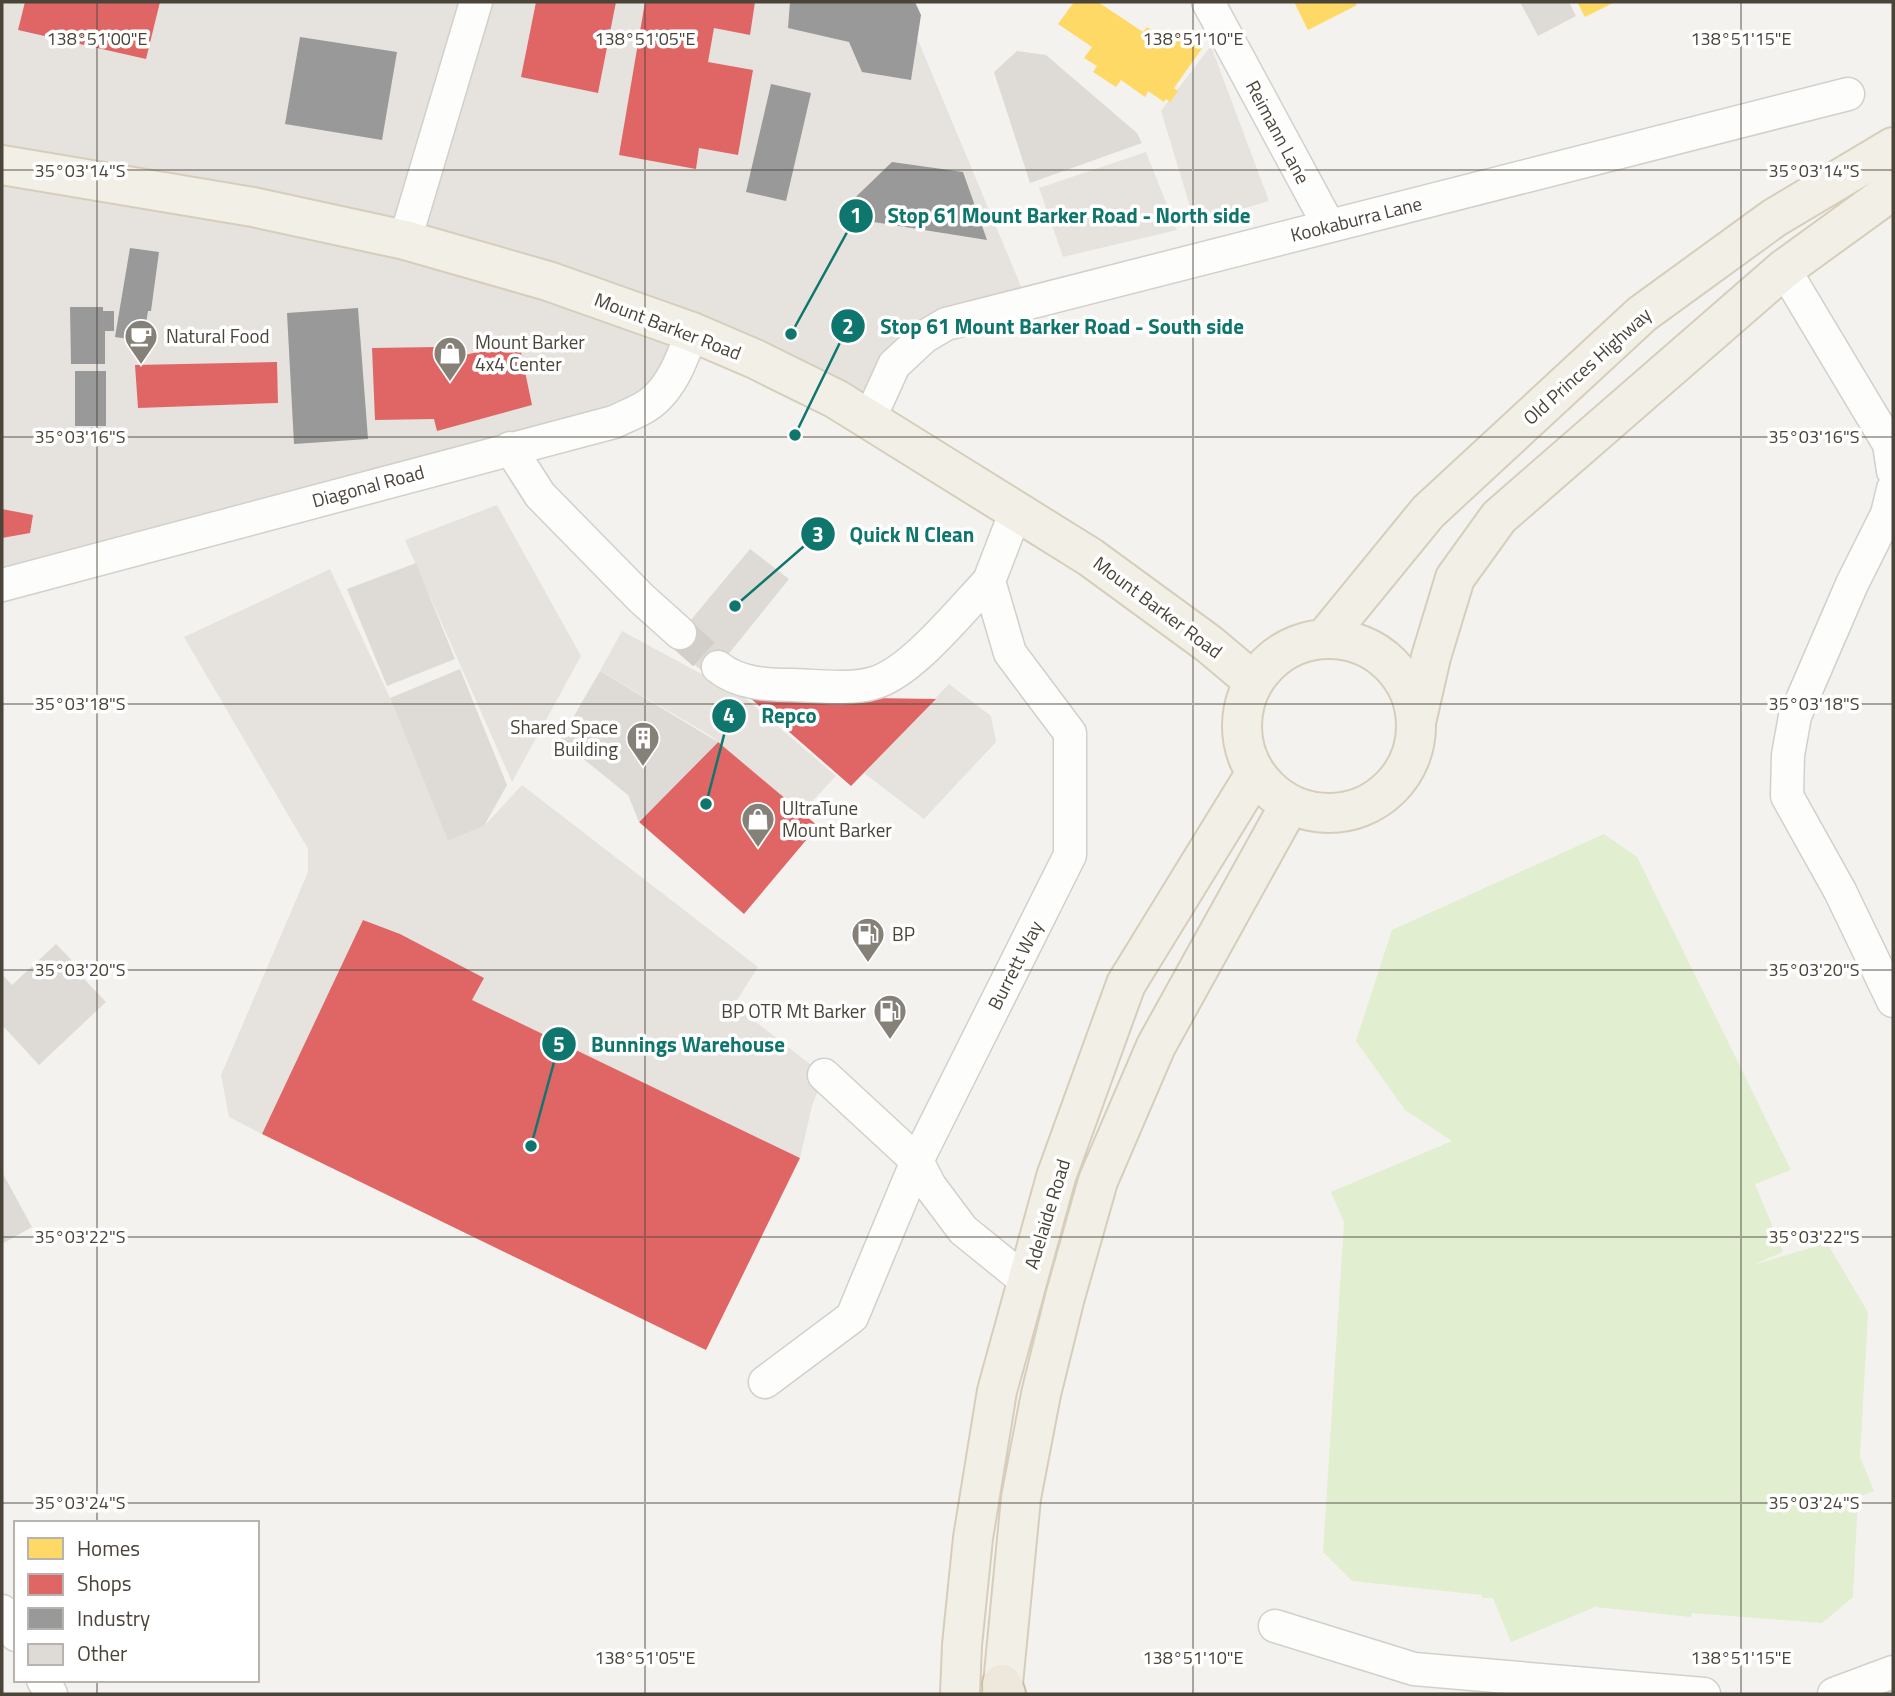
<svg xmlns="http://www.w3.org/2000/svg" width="1895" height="1696" viewBox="0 0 1895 1696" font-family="'Titillium Web',sans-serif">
<rect width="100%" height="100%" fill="#f4f2ee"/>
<path fill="#e6e2de" d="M2,2H902L1028,303L946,324L869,420L692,332L647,406L2,585Z"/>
<path fill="#e1eecf" d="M1604,834L1637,857L1791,1170L1755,1184L1783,1252L1753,1265L1827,1243L1868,1312L1860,1457L1874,1491L1858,1497L1853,1597L1822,1623L1692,1613L1691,1617L1595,1607L1511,1642L1493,1598H1482V1595L1352,1581L1323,1552L1344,1222L1331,1192L1452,1141L1405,1110L1356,1041L1392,930Z"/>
<path fill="#e6e3df" d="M18,30L152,61L134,131L2,108Z
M243,32L295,40L280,146L227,137Z
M1211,46L1269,201L1195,223L1161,111Z
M500,81L609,103L597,179L734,199L722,251L497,200L483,156Z
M1146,152L1177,230L1063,257L1039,188Z
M2,208L89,222L67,299L66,331L2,329Z
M830,227L989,254L985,299L917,313L880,307L875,327L777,305L785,271Z
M278,242L365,269L367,313L358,314L357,308L287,313Z
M497,505L581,656L512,782L405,540Z
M330,569L390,698L448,841L484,826L522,785L758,967L734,1005L824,1075L812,1106L800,1158L472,1000L483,978L364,920L262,1134L229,1117L221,1075L308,872V849L184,637Z
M622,631L744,697L836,776L801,813L711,736L600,671Z
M949,684L991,716L996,742L924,819L864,773Z"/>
<path fill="#ffd966" d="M1074,2H1098L1143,32L1147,27L1163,38L1161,40L1169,45L1179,31L1203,47L1174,88L1178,91L1170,102L1166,99L1164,102L1148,91L1145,97L1121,80L1116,87L1093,72L1097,66L1084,58L1092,47L1058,24Z
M1294,2H1355L1357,5L1308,30Z
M1577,2H1615L1585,17Z"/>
<path fill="#e06666" d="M25,2H160L146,59L18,30Z
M536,2H616L598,93L521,77Z
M645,2H755L750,35L714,28L708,62L753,70L738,155L699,148L696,169L619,155Z
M519,343L532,405L437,431L434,419L375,420L372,348L436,347L437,361Z
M277,362L278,403L138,408L135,365Z
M2,509L33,515L30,533L2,538Z
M748,696L936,699L851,786Z
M718,742L818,826L744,914L639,822Z
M363,920L400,934L484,978L472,1000L800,1158L706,1350L262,1134Z"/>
<path fill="#999" d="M790,2H915L921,15L911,80L862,72L849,42L788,28Z
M300,37L397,52L382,140L285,124Z
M771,84L811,93L786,201L746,192Z
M892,162L963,172L987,240L836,216Z
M130,248L159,252L151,311H148L143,341L115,337Z
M70,307H103V311H114V331H105V364H71Z
M358,308L368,439L294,444L287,313Z
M75,371H106V426H75Z"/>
<path fill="#dedbd6" d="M1520,2H1569L1576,16L1538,36Z
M1017,51L1046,55L1137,133L1142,143L1030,183L994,72Z
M750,549L789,579L710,677L670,645Z
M416,563L455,659L387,686L347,589Z
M460,669L507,785L484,826L448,841L390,698Z
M600,671L718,742L639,822L628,795L560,740Z
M56,944L87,976L84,979L106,1002L39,1065L2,1025V974L12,985Z
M2,1172L32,1227L2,1244Z"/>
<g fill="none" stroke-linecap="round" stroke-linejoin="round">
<path stroke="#d2cfca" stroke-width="32" stroke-dasharray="32 16" stroke-linecap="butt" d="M680,633L718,667"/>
<defs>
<path id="minor" d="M1208,2L1329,226
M405,240L476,2
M1784,269L1889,444L1893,471
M869,420L894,365L924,337L946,324L1848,94
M510,448L540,495L641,598L680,633
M1893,489L1887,514L1852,584L1795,716L1788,755L1787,796L1840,891L1893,1001
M2,585L614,422C624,417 635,413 645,407C671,391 682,359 692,332
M718,667C739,684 768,685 794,685C819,686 850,690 874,683C912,672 961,610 989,581
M824,1075L917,1161L930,1186L963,1230L1026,1281
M765,1382L852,1317L917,1161L1070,855V733L1010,653L989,581L1016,511
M2,1611L16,1635
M1275,1626L1414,1669L1704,1694
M43,1680L51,1694
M1834,1694L1893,1672"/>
<path id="major" d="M2,165L253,207L405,240L548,281L692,332L755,359L836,399L1090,557L1209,644L1253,681
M1325,638L1428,512L1642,314L1774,218L1893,147
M1242 726a87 87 0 1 1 174 0a87 87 0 1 1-174 0Z
M1417,718L1431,657L1455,578L1499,517L1784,269L1893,190
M960,1694L962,1645L973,1538L997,1391L1056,1177L1126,984L1255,774
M1002,1694L1021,1498L1041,1394L1065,1297L1098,1181L1156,1046L1290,804"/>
<path id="highway" d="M1002,1684L1006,1694"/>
</defs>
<use href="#minor" stroke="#d2d0cb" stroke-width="35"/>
<use href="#major" stroke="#d6cebb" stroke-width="42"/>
<use href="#highway" stroke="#ccbfa9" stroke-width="42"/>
<use href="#minor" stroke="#fdfdfc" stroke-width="32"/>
<use href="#major" stroke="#f2efe6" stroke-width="38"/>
<use href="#highway" stroke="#ede8db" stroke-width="38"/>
</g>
<path fill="none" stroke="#4b4439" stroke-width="2" stroke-opacity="0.45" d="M97,2V1523M645,2V1694M1193,2V1694M1741,2V1694M2,170H1893M2,437H1893M2,704H1893M2,970H1893M2,1237H1893M2,1503H1893M97,1680V1694"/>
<defs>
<symbol id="cafe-pin" viewBox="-11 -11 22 30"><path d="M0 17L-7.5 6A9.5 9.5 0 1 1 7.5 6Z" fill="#868178" stroke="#fff"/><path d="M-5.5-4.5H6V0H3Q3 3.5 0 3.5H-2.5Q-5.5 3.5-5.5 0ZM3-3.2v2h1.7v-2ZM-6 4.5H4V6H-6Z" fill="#fff"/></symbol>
<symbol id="shop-pin" viewBox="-11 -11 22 30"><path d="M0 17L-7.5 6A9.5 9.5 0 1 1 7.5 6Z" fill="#868178" stroke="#fff"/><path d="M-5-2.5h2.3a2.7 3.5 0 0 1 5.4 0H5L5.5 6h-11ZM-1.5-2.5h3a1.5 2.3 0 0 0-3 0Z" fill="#fff"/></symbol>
<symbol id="building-pin" viewBox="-11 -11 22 30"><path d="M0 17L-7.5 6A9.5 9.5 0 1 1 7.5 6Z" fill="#868178" stroke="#fff"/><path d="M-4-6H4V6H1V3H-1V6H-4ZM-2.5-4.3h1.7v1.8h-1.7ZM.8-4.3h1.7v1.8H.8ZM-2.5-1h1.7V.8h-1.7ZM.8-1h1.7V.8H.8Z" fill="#fff"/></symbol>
<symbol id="fuel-pin" viewBox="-11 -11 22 30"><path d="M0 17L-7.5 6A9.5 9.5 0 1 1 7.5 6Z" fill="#868178" stroke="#fff"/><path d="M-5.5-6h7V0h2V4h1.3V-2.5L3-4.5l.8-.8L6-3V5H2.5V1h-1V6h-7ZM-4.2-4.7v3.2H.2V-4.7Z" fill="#fff"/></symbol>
</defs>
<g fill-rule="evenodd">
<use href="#cafe-pin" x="122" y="317" width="38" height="52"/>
<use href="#shop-pin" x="431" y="334" width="38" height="52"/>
<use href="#building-pin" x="624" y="719" width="38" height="52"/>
<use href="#shop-pin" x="739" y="800" width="38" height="52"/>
<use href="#fuel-pin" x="849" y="915" width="38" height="52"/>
<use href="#fuel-pin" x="871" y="992" width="38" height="52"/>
</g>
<g text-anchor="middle" stroke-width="7" stroke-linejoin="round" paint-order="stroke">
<g font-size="19" fill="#4b4439" stroke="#fff">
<text transform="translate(1278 132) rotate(62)" y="7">Reimann Lane</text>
<text transform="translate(1356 219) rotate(-14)" y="7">Kookaburra Lane</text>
<text transform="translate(668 326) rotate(21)" y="7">Mount Barker Road</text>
<text transform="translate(1587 366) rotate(-42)" y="7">Old Princes Highway</text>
<text transform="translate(368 486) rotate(-15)" y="7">Diagonal Road</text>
<text transform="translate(1158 607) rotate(37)" y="7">Mount Barker Road</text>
<text transform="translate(1015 965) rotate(-63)" y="7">Burrett Way</text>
<text transform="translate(1047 1214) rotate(-73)" y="7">Adelaide Road</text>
</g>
<g font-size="19" fill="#4b4439" stroke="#fff" text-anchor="start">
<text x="166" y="343">Natural Food</text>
<text x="475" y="349">Mount Barker<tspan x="475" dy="22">4x4 Center</tspan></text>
<text x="618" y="734" text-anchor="end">Shared Space<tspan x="618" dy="22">Building</tspan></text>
<text x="782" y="815">UltraTune<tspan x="782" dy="22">Mount Barker</tspan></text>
<text x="892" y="941">BP</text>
<text x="866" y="1018" text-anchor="end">BP OTR Mt Barker</text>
</g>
</g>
<g font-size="18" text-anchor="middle" fill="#4b4439" stroke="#fff" stroke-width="7" stroke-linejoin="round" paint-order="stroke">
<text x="97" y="45">138°51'00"E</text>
<text x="645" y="45">138°51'05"E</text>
<text x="1193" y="45">138°51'10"E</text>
<text x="1741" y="45">138°51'15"E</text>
<text x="80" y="177">35°03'14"S</text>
<text x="1814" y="177">35°03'14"S</text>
<text x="80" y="443">35°03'16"S</text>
<text x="1814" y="443">35°03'16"S</text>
<text x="80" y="710">35°03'18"S</text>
<text x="1814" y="710">35°03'18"S</text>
<text x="80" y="976">35°03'20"S</text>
<text x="1814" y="976">35°03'20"S</text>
<text x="80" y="1243">35°03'22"S</text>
<text x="1814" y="1243">35°03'22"S</text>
<text x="80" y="1509">35°03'24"S</text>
<text x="1814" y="1509">35°03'24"S</text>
<text x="645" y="1664">138°51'05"E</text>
<text x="1193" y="1664">138°51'10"E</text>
<text x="1741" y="1664">138°51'15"E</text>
</g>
<path fill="none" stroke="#0f766e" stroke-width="2.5" d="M791 334L856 216M795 435L848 326M735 606L818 534M706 804L729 716M531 1146L559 1044"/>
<g fill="#0f766e" stroke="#fff" stroke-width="2.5">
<circle cx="791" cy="334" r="7"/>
<circle cx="795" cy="435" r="7"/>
<circle cx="735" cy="606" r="7"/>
<circle cx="706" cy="804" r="7"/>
<circle cx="531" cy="1146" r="7"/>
<circle cx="856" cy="216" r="18"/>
<circle cx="848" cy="326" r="18"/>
<circle cx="818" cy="534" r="18"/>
<circle cx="729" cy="716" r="18"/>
<circle cx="559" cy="1044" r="18"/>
</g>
<g font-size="21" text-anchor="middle" font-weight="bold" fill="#fff">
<text x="856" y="223">1</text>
<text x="848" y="334">2</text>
<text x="818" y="542">3</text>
<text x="729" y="723">4</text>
<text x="559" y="1052">5</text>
</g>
<g font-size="21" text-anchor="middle" font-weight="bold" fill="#0f766e" stroke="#fff" stroke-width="7" stroke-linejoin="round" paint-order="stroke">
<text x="1069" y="223">Stop 61 Mount Barker Road - North side</text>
<text x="1062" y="334">Stop 61 Mount Barker Road - South side</text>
<text x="912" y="542">Quick N Clean</text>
<text x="789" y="723">Repco</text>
<text x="688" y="1052">Bunnings Warehouse</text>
</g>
<rect width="1895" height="1696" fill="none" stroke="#4b4439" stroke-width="7"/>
<rect x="14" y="1521" width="245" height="161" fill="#ffffff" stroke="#b7b4b0" stroke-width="2"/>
<rect x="28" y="1538" width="35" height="21" fill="#ffd966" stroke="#b7b4b0" stroke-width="2"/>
<text x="77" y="1556" font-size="21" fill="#4b4439">Homes</text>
<rect x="28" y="1574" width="35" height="21" fill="#e06666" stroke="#b7b4b0" stroke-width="2"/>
<text x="77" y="1591" font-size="21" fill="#4b4439">Shops</text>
<rect x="28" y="1608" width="35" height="21" fill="#999999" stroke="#b7b4b0" stroke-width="2"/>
<text x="77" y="1626" font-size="21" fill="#4b4439">Industry</text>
<rect x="28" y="1644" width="35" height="21" fill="#dedbd6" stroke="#b7b4b0" stroke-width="2"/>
<text x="77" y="1661" font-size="21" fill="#4b4439">Other</text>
</svg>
